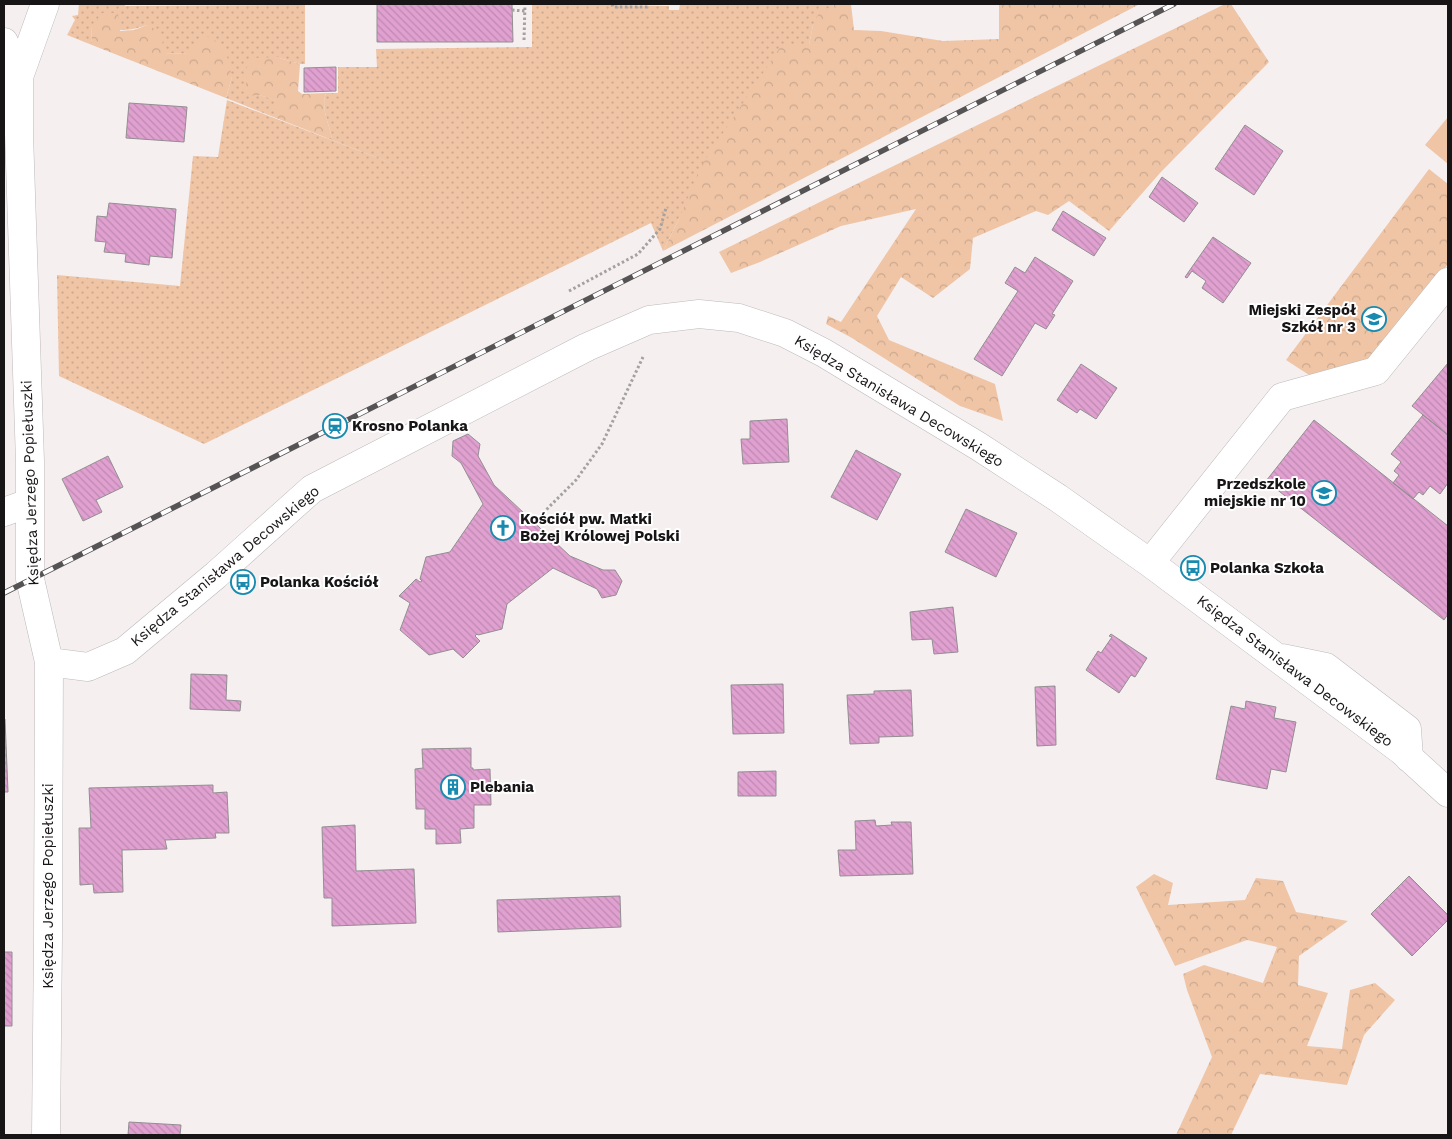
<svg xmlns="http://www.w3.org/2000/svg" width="1452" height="1139" viewBox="0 0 1452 1139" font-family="'Work Sans',sans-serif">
<defs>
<pattern id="grass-dots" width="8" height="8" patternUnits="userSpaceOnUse" patternTransform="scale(1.25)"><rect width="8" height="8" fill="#efc5a6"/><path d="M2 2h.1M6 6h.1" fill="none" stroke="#cca88e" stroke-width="1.8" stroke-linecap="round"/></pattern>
<pattern id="forest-crowns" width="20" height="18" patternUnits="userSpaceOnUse" patternTransform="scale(1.25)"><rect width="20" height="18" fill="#efc5a6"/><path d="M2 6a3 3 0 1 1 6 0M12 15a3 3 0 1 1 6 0" fill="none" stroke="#cca88e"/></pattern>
<pattern id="building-back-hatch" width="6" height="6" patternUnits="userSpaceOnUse" patternTransform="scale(1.25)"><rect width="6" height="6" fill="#e0a0d0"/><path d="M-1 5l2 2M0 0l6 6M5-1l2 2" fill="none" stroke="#bf89b2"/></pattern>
</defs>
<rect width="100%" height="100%" fill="#f5eff0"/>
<path fill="url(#grass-dots)" d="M79,4H125V6L280,5L281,4H305V64H300L276,57L259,95L277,100L276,118L226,98L232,77L189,54L164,53L147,25C125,33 112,30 91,26L92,45L67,35L75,20L72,16L78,15Z
M532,4H614V5L669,6V10H679L680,4H833L834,6L813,25L809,45L679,219L663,251L651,223L204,444L59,376L57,275L180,286L193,156L218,157L227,100L425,176L332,140C330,124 320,109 326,93H338V67H377L376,49L532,47Z"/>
<path fill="url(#forest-crowns)" d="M833,4H851L854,30L881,31L943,41L999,39V4H1140L663,251L679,219L701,166L781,46L809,45L813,25L820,11L834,6Z
M1225,4H1231L1269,62L1160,173L1109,231L1069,201L1048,215L1036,211L973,238L970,269L933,298L901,277L877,316L889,340L995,384L1003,421L960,406L852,338L826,324L828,316L841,322L916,209L841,226L760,262L731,273L719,252L830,197Z
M102,13H118L120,31L134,30L147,25L161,32L164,53L189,54L206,36L222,44L227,56L232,77L226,98L92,45L91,26Z
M276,57L300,64L298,91L302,94L326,93C320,109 330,124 332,140L276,118V100L259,95L245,96L247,67L253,58Z
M1429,169L1448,184V264L1371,362L1309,375L1286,360Z
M1154,874L1173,883L1168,905L1245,900L1256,878L1283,881L1296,912L1348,921L1299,956L1298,985L1328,993L1307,1046L1342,1049L1350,990L1375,983L1395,1000L1364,1035L1347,1085L1260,1074L1231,1135H1176L1212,1057L1187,990L1183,974L1204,965L1263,983L1277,947L1247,940L1175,966L1136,887Z"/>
<path fill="#efc5a6" d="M1448,117V164L1425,145Z"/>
<path fill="url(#building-back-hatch)" stroke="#928e91" d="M377,4H512L513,42H377Z
M336,67V91L304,92V68Z
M129,103L187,107L184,142L126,138Z
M1245,125L1283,151L1254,195L1215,169Z
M1162,177L1198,203L1184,222L1149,197Z
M109,203L176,209L172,258L150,256L149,265L125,262L126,254L104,252L106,242L95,241L97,216L107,217Z
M1063,211L1106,238L1094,256L1052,230Z
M1213,237L1251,263L1223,303L1202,288L1206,281L1192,271L1187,278L1185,277Z
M1035,257L1073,281L1052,314L1055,315L1046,329L1035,323L1002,376L974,359L1018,291L1005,283L1015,267L1025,273Z
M1448,363V435L1412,406Z
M1081,364L1117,388L1096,419L1080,409L1077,413L1057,400Z
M1423,415L1448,435V483L1440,494L1430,486L1423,495L1419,492L1413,499L1393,483L1399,475L1394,471L1401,462L1391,454Z
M787,419L789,462L743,464L741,439H750V421Z
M1314,420L1448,526V614L1444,620L1266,481Z
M468,434L480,444L478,456L494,485L570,556L603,570H615L622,581L616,595L602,598L597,589L553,568L507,604L502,629L478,635L477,634L475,636L480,641L463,658L453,649L429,655L400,630L410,603L399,596L416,579L420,582L422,581L420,579L426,557L450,552L483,504L461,463L452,456L453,441Z
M856,450L901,474L877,520L831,497Z
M108,456L123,487L96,500L102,512L83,521L62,479Z
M966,509L1017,533L996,577L945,552Z
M953,607L958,652L934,654L932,639L912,640L910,612Z
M1111,634L1147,658L1135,677L1131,675L1119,693L1086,670L1098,651L1101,653L1112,637L1109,636Z
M191,674L227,675L226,700L241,701L240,711L190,709Z
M783,684L784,733L733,734L731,685Z
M1055,686L1056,745L1037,746L1035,687Z
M911,690L913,736L879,737V743L850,744L847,695L874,694V691Z
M1246,701L1276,707L1274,718L1296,722L1286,772L1271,769L1267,789L1216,779L1231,706L1245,709Z
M4,719H5L8,792H4Z
M471,748V768H473V770L490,769L491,805H474V828L460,829L461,843L436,844V829H425V809H416L415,769L423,768L422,749Z
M776,771V796H738V772Z
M213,785V793L227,792L229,833H215L216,838L165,840L167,849L122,850L123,892L94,893L93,884L80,885L79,828H91L89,788Z
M875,820L876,826L892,825L891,822H911L913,874L840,876L838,850H856L855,821Z
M355,825L356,871L414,869L416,923L332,926V898H324L322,827Z
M1409,876L1448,915V920L1412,956L1371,914Z
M620,896L621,927L498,932L497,900Z
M4,952H12V1026H4Z
M129,1122L181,1125L180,1135H128Z"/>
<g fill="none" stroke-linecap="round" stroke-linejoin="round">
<defs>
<path id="minor" d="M4,42L19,77V134L30,461V579L49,662L48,937L46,1135
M19,77L45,4
M4,512L29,503
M1150,563L1282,397L1376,371L1448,282
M1282,658L1326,667L1407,729L1409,758
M49,662L88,667L125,651L216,575L312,489L587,347L649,320L699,314L739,318L785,333L824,353L978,446L1058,498L1150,563L1402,751L1448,793"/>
</defs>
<use href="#minor" stroke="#beb9ba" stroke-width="29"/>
<path stroke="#a5a1a1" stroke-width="3" stroke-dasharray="2.5 2.5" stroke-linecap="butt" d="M612,4L613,7H648
M512,10L525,11
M524,40L525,4
M569,291L638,254L660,229L666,208
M543,513L576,480L602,444L643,357"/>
<use href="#minor" stroke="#fff" stroke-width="28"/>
<defs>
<path id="rail" d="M4,593L1174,4"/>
</defs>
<use href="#rail" stroke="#565354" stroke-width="5.5"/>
<use href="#rail" stroke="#fffefe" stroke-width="4" stroke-dasharray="11" stroke-linecap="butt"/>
</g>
<defs>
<symbol id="school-ring" viewBox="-11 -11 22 22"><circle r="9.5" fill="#fffefe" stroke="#188aaf" stroke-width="1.5"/><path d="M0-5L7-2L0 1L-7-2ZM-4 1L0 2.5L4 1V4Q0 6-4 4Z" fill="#188aaf"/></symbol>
<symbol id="station-ring" viewBox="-11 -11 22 22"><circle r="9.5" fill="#fffefe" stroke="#188aaf" stroke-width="1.5"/><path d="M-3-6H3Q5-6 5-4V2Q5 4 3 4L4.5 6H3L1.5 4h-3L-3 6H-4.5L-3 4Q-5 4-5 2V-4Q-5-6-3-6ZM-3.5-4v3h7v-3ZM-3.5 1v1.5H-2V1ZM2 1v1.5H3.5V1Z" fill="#188aaf"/></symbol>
<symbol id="church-ring" viewBox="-11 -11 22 22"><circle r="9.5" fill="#fffefe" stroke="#188aaf" stroke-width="1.5"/><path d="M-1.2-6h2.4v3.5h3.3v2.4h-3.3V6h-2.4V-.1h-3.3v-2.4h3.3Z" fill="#188aaf"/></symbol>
<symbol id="bus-ring" viewBox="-11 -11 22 22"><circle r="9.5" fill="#fffefe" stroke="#188aaf" stroke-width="1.5"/><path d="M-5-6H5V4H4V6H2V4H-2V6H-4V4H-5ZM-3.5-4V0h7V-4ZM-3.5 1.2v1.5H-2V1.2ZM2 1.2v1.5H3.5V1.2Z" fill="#188aaf"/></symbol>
<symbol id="building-ring" viewBox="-11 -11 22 22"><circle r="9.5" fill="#fffefe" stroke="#188aaf" stroke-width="1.5"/><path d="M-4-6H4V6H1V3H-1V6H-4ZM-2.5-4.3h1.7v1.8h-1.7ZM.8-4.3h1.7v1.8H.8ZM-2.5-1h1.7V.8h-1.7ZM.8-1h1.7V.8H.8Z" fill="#188aaf"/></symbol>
</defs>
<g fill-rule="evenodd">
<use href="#school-ring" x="1360" y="305" width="28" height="28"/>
<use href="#station-ring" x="321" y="412" width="28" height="28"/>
<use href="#school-ring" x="1310" y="479" width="28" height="28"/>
<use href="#church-ring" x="489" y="514" width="28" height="28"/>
<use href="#bus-ring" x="1179" y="554" width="28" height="28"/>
<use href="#bus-ring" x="229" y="568" width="28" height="28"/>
<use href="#building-ring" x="439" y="773" width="28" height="28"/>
</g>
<g text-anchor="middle" stroke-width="4" stroke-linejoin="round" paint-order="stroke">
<g font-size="15" font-weight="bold" fill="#171515" stroke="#fffefe" text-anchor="start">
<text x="1356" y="315" text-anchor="end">Miejski Zespół<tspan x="1356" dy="17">Szkół nr 3</tspan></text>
<text x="352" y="431">Krosno Polanka</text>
<text x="1306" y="489" text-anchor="end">Przedszkole<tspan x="1306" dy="17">miejskie nr 10</tspan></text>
<text x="520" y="524">Kościół pw. Matki<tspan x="520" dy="17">Bożej Królowej Polski</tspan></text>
<text x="1210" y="573">Polanka Szkoła</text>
<text x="260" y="587">Polanka Kościół</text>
<text x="470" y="792">Plebania</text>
</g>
<g font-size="15" fill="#171515" stroke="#fffefe">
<text transform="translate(899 401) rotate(31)" y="5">Księdza Stanisława Decowskiego</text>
<text transform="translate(30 483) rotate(-92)" y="5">Księdza Jerzego Popiełuszki</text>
<text transform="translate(225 566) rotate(-40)" y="5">Księdza Stanisława Decowskiego</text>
<text transform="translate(1295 671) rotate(37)" y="5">Księdza Stanisława Decowskiego</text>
<text transform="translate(48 886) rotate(-90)" y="5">Księdza Jerzego Popiełuszki</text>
</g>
</g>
<rect width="1452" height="1139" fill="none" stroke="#171515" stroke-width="10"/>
</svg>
